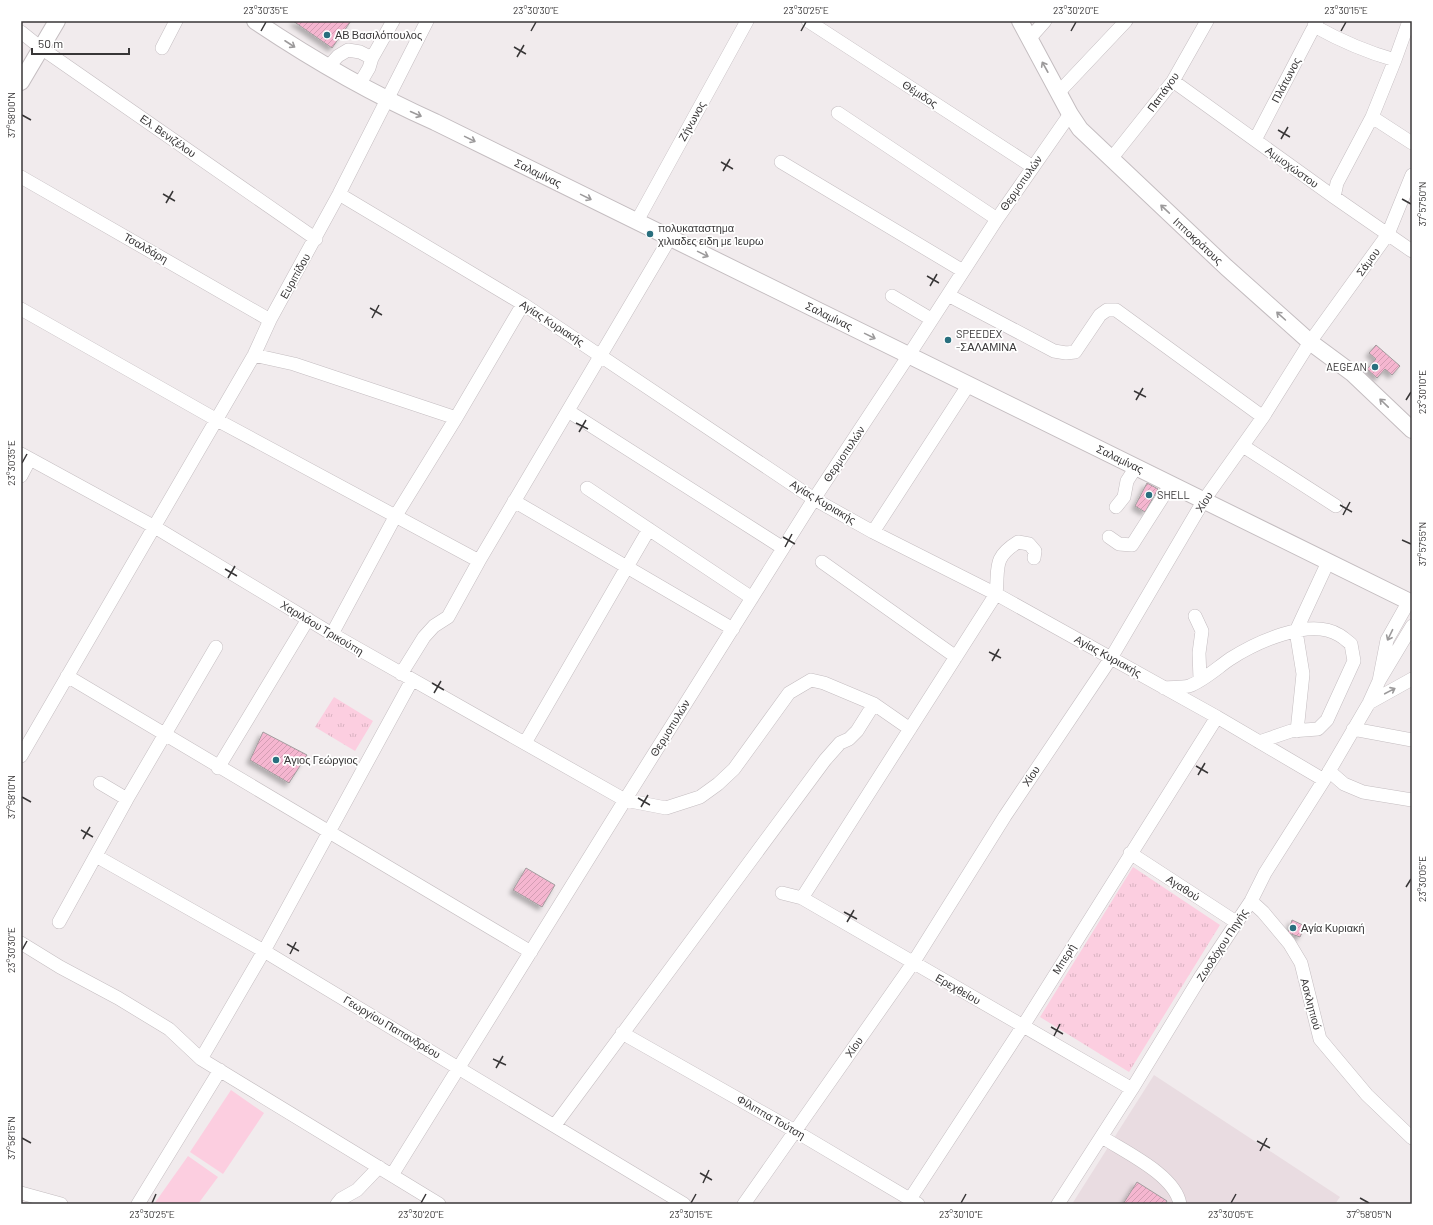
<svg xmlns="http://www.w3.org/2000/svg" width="1433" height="1225" viewBox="0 0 1433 1225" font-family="Barlow,sans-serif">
<defs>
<pattern id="park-tufts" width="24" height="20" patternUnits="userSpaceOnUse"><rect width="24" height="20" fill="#fccee0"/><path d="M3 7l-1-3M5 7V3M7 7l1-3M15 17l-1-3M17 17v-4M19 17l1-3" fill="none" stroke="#d9b2c1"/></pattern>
<pattern id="building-hatch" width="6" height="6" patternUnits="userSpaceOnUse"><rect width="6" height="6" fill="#f5b6d0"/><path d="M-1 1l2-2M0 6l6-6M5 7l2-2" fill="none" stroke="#d39db3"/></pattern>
<filter id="shadow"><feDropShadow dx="-3.5" dy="3.5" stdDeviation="2" flood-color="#0004"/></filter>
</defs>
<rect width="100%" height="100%" fill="#f1ebed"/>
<path fill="#e9dce1" d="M1154,1075L1340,1197L1335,1204H1072Z"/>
<path fill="#fccee0" d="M231,1090L264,1113L223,1174L190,1152Z
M188,1156L218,1177L198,1204H154Z"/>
<path fill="url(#park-tufts)" d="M334,697L373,721L355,751L315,727Z
M1133,867L1220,925L1129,1072L1040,1017Z"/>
<path fill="url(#building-hatch)" stroke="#a29c9e" filter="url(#shadow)" d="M293,21H351L332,48Z
M1376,345L1400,366L1392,375L1385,369L1377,378L1367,369L1376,359L1369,353Z
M1147,483L1158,489L1145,512L1135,506Z
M263,732L307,755L289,783L250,760Z
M526,868L555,885L542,907L513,890Z
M1292,920L1305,926L1300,937L1288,933Z
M1137,1182L1167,1201L1165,1204H1123Z"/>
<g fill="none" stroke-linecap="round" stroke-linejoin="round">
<defs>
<path id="minor" d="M808,21L1033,167
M1409,21L1395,60L1372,117L1412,143
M1314,26C1341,41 1366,52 1395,60
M21,32L41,48L316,239
M1029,39L1045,21
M162,48L176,21
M372,58L393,21
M328,67L338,56L348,50L360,52L372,58L369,68L359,85
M1173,81L1334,197L1412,251
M1059,92L1126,21
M838,113L997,219
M1255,140L1317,21
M1111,159L1173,81L1207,21
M781,162L963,271
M21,177L270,320
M339,194L523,304L814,499L873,532L996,594L1217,717L1324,780
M1334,197L1337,183L1372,117
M637,221L747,21
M948,295L1054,351L1066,353L1075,352L1100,315L1107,310H1116L1263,417
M892,296L931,319
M21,309L217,420L479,561
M254,355L294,364L456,418
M568,411L783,548
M1243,446L1336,506
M21,454L153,526L332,634L625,800L666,808L700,797L718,784L734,769L789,693L811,680L824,683L874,704L910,729
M21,476L30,459
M587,488L752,598
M514,501L733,629
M1116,507L1124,497L1127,481L1136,467
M873,532L969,384
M1109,537L1119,544L1132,545L1171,484
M822,562L956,657
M1409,601L1387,640L1379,681L1412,626
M1195,616L1202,631L1199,653L1200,679
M332,634L395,517L456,418L523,304
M401,674L424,637L434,626L448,617L479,561L670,238
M67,676L531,952
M1164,688C1172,687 1181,688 1189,686C1203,681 1217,668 1230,659C1255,643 1309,617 1339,635C1343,637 1347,641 1351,644L1354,661L1327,720L1318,729L1291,731L1259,742
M1369,703L1412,679
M1353,729L1412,740
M1297,731L1303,674L1296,631L1328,562
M525,743L649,529
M21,756L254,355L270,320L339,194L427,21
M218,768L308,619
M1329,771L1344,784L1363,792L1412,800
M100,783L127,799
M1130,853L1236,922
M96,856L264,951L684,1204
M782,893L802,898L1132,1089
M802,898L996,594C999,568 992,558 1018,542L1029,544L1035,551L1034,558
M1251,901L1263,912L1289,943L1301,963L1320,1039L1367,1095L1412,1138
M59,922L127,799L216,647
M21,943L60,967L118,998L169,1029L201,1059L439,1204
M622,1033L795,1131L918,1204
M201,1059L264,951L412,680
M555,1125L825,760L840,743L849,739L857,731L874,704
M1102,1137C1125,1152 1175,1175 1180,1204
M392,1175L625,800L814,499L909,355L997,219L1070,114
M21,1193L61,1204
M910,1199L1023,1026L1217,717
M138,1204L220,1070
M337,1204L341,1199L357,1190L379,1167
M744,1204L913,963L1005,816L1111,658L1204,500L1263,417L1310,342L1388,234L1412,175
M1058,1204L1132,1089L1201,976L1251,901L1265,873L1324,780L1369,703L1379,681"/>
<path id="major" d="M255,21C313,60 372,94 435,122L1412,603
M1020,21L1070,114L1080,129L1226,267L1310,342L1352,373L1412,430
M21,82L57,21"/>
</defs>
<use href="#minor" stroke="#c4bdc0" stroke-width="14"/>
<use href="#major" stroke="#c4bdc0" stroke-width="18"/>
<use href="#minor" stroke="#fff" stroke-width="13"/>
<use href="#major" stroke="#fff" stroke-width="16"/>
</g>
<defs><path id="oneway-shaft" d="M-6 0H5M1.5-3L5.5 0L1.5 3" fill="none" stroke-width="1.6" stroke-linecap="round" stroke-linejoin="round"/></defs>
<g stroke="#9c9a9b">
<use href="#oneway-shaft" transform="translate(290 44) rotate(33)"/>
<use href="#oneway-shaft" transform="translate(1045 67) rotate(-119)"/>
<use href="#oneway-shaft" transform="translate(416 114) rotate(24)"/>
<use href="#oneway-shaft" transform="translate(470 139) rotate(26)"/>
<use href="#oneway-shaft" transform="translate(586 197) rotate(26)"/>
<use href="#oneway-shaft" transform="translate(1165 209) rotate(-137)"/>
<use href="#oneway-shaft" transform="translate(703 254) rotate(26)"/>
<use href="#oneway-shaft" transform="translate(1281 316) rotate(-138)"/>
<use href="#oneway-shaft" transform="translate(870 336) rotate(26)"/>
<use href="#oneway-shaft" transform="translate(1384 403) rotate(-136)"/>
<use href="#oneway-shaft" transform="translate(1390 635) rotate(116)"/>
<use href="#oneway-shaft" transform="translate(1390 691) rotate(-28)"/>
</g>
<path fill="none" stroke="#383637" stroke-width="1.5" d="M261,31L266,22M531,31L536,22M801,31L806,22M1071,31L1076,22M1341,31L1346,22M514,47L526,54M517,57L524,45M22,115L31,120M1278,130L1290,137M1281,139L1288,127M721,162L733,169M723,171L730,159M163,194L175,201M1402,199L1411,204M166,203L173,191M927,276L939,283M930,286L937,274M370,308L382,315M372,318L379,305M1134,391L1146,397M1136,400L1143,388M1406,400L1411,392M576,423L588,429M579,432L586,420M22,463L27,454M1340,505L1352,512M1343,515L1350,502M783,537L795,544M1402,540L1411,544M785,547L792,534M225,569L237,576M228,578L235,566M989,652L1001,658M992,661L999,649M432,683L444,690M434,693L441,681M1196,766L1208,773M1198,775L1205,763M22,797L31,802M638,798L650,805M641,807L648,795M81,830L93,837M83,839L90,827M1406,887L1411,879M844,912L857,919M847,922L854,910M287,944L299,951M22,950L27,941M290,954L296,942M1051,1027L1063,1034M1054,1036L1060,1024M493,1059L506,1065M496,1068L503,1056M22,1138L31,1143M1257,1141L1270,1148M1260,1151L1267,1138M700,1173L712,1180M703,1183L709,1170M1360,1198L1369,1203M152,1203L156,1194M421,1203L426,1194M691,1203L696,1194M961,1203L966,1194M1231,1203L1236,1194"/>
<g fill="#296f7e" stroke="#fff" stroke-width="1.5">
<circle cx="327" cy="35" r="4"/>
<circle cx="650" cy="234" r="4"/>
<circle cx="948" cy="340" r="4"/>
<circle cx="1375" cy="367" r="4"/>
<circle cx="1149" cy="495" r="4"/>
<circle cx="276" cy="760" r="4"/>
<circle cx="1293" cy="928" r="4"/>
</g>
<g text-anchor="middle" stroke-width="3.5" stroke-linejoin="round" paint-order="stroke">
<g font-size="11" fill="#383637" stroke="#fff" text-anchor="start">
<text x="335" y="39">ΑΒ Βασιλόπουλος</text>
<text x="658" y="232">πολυκαταστημα<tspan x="658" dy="13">χιλιαδες ειδη με 1ευρω</tspan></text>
<text x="956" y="338">SPEEDEX<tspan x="956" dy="13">-ΣΑΛΑΜΙΝΑ</tspan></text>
<text x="1367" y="371" text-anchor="end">AEGEAN</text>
<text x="1157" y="499">SHELL</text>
<text x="284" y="764">Άγιος Γεώργιος</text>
<text x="1301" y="932">Αγία Κυριακή</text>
</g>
<g font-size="11" fill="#383637" stroke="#fff">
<text transform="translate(1286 80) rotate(-62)" y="4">Πλάτωνος</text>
<text transform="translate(1163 92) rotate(-54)" y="4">Παπάγου</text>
<text transform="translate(920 94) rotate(33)" y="4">Θέμιδος</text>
<text transform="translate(692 121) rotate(-61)" y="4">Ζήνωνος</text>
<text transform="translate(168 136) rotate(35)" y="4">Ελ. Βενιζέλου</text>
<text transform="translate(1292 167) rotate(36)" y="4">Αμμοχώστου</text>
<text transform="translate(538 173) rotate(26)" y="4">Σαλαμίνας</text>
<text transform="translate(1021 183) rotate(-55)" y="4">Θερμοπυλών</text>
<text transform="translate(1198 241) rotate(43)" y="4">Ιπποκράτους</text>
<text transform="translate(146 248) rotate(30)" y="4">Τσαλδάρη</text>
<text transform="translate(1368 262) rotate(-54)" y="4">Σάμου</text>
<text transform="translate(295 276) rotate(-61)" y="4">Ευριπίδου</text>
<text transform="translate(829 316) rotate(26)" y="4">Σαλαμίνας</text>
<text transform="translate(552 323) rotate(33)" y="4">Αγίας Κυριακής</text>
<text transform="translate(844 454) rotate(-56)" y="4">Θερμοπυλών</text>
<text transform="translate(1120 459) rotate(26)" y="4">Σαλαμίνας</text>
<text transform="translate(823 502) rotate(31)" y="4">Αγίας Κυριακής</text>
<text transform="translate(1204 502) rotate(-57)" y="4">Χίου</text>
<text transform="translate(322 628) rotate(31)" y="4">Χαριλάου Τρικούπη</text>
<text transform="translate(1108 656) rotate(29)" y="4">Αγίας Κυριακής</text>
<text transform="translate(670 728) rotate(-58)" y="4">Θερμοπυλών</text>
<text transform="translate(1031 776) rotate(-56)" y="4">Χίου</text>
<text transform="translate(1183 888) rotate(33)" y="4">Αγαθού</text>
<text transform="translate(1222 945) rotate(-57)" y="4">Ζωοδόχου Πηγής</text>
<text transform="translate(1064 959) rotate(-58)" y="4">Μπερή</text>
<text transform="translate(958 989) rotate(30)" y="4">Ερεχθείου</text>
<text transform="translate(1311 1004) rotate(75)" y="4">Ασκληπιού</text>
<text transform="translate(392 1027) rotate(31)" y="4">Γεωργίου Παπανδρέου</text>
<text transform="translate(854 1047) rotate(-55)" y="4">Χίου</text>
<text transform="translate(771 1117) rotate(30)" y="4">Φίλιππα Τούτση</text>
</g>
</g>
<rect width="1433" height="1225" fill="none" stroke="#ffffff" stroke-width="44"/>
<path d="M32 48v6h97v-6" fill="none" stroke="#383637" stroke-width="2"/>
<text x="38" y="48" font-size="12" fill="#383637" stroke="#ffffff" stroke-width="3" paint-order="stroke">50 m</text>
<rect x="22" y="22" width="1389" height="1181" fill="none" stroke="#383637" stroke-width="1.5"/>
<g font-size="10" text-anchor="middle" fill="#383637">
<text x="266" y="14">23°30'35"E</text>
<text x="536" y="14">23°30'30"E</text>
<text x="806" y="14">23°30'25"E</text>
<text x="1076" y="14">23°30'20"E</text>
<text x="1346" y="14">23°30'15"E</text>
<text transform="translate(11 115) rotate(-90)" y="4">37°58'00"N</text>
<text transform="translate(1422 204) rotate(-90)" y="4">37°57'50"N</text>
<text transform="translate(1422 392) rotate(-90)" y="4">23°30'10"E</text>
<text transform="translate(11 463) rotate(-90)" y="4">23°30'35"E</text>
<text transform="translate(1422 544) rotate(-90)" y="4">37°57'55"N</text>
<text transform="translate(11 797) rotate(-90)" y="4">37°58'10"N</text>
<text transform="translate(1422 879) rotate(-90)" y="4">23°30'05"E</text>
<text transform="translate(11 950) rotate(-90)" y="4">23°30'30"E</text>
<text transform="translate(11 1138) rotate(-90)" y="4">37°58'15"N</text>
<text x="152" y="1218">23°30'25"E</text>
<text x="421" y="1218">23°30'20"E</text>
<text x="691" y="1218">23°30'15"E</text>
<text x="961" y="1218">23°30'10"E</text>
<text x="1231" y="1218">23°30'05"E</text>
<text x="1369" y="1218">37°58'05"N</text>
</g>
</svg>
